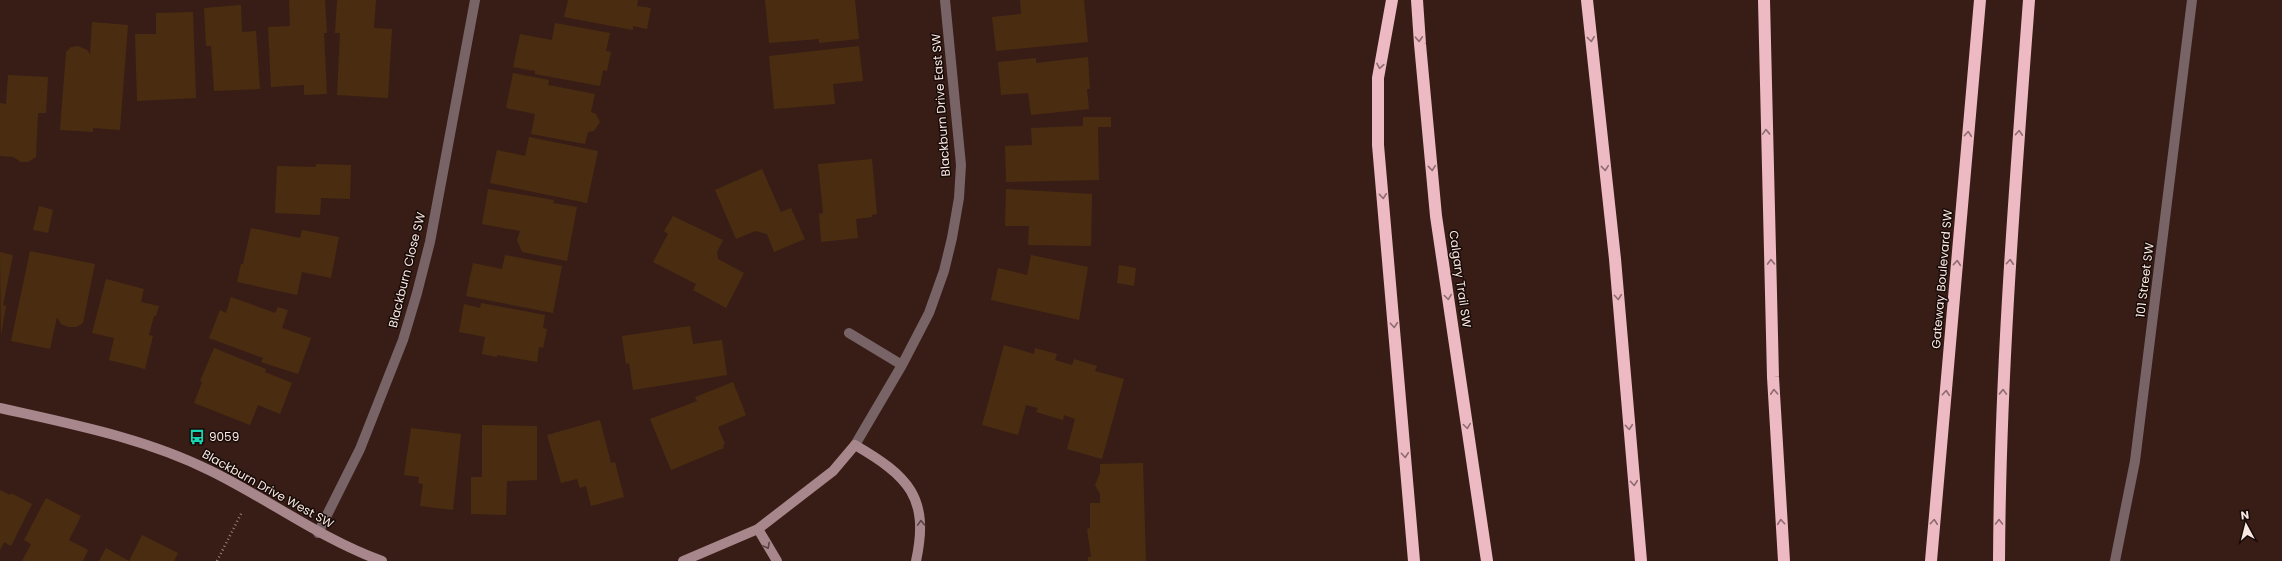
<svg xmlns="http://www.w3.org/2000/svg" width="2282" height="561" viewBox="0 0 2282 561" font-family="Poppins,sans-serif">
<rect width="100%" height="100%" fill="#381d17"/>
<path fill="#4a2d10" d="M289,0H325L327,33H324L327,94L304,95V85L271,87L268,27L290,26Z
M337,0H376L374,28L392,29L388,98L337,95L340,33H335Z
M568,0H638L637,6L651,8L647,29L633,26V30L564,17Z
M765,0H855L859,39L819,43V39L769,43Z
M1020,0H1084L1088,42L996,51L992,17L1021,14Z
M241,5L242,32L256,31L260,89L214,91L211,46H206L204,8Z
M193,12L196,98L137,101L135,34H156V13Z
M92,22L128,25L120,130L93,128V132L60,130L66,52L71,47L78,46L87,50L90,54Z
M555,23L610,33L606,51L611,52L607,71L603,70L600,86L535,74V71L513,67L520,34L552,40Z
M859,46L863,81L833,84L835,104L774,109L769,56Z
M1088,57L1090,89H1087L1089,109L1031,115L1028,93L1001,95L998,62L1036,58V63Z
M513,73L549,80L548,85L595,94L591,112L596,114L600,122L594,131L588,132L585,144L531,134L535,114L506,108Z
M8,75L48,77L46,113H38L36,157L28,162H21L13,157L0,156V103L6,104Z
M1083,117H1111V127H1098L1099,180L1006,182L1005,146L1032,145L1031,128L1083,126Z
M529,137L598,151L587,203L490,183L497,150L525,156Z
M872,159L877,214L872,215V217L856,219L858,238L821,242L819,214L823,213L818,164Z
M316,164L351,165L350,199L321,198L320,215L275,213L277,166L316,167Z
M762,169L781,212L791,208L805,239L774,252L767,234L755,231L736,239L715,190Z
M488,189L554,200L553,203L577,207L567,261L522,252L517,240L520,231L482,224Z
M1006,189L1092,194L1091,246L1028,245L1029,226H1005Z
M39,206L53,210L48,233L33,230Z
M673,216L723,240L717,252L718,259L744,273L726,308L693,290L696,284L653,262L668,234L664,231Z
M251,228L300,238L302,230L339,237L331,278L302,272L297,295L237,282L241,264H243Z
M30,251L95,264L83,323L76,327H68L61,324L57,317L50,349L11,341Z
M0,252L13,255L3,305L6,306L1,335Z
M505,255L562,266L553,313L466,296L473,263L502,269Z
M1031,255L1088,267L1079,320L991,300L998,268L1027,275Z
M1119,265L1136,268L1134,286L1117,283Z
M106,279L144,289L141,302L159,306L156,316H154L149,335L153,336L145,369L109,360L114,338L92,333Z
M231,297L275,313L278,307L288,310L282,328L311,338L298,374L261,362L263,358L209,338L220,310L226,313Z
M481,303L545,315L543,328L547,329L543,348L539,347L537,362L497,355V357L482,354L485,337L459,332L464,304L480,308Z
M690,326L693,344L722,340L727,375L633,390L629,363L626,364L622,336Z
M1004,345L1034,354L1035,348L1057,354L1055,360L1072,365L1074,359L1097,366L1095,371L1124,379L1102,459L1067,449L1075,419L1064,415L1063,420L1036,412L1038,408L1026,405L1018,435L982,425Z
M214,348L266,369L265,372L292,383L280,414L258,405L250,425L194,403L202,382L200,381Z
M733,382L746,415L718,427L725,444L723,445L724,448L671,470L650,419L697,401L695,397Z
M600,420L611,463L615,462L624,497L591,506L586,486L580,488L577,479L561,483L547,435Z
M482,425L537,426V480L507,481L506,515L471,514V477H482Z
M411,428L461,434L453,510L420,506L423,484L418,483L419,477L404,475Z
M1143,463L1146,561H1088V557H1091L1087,529L1090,528V503H1100V494L1095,485L1100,473V464Z
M0,490L10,495L11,493L32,504L11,546L4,542L0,550Z
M46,498L81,516L69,540L88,550L83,561H22L31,544L24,540Z
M142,535L178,553L174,561H99L106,548L129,561Z"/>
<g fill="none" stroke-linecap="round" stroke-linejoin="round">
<path stroke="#98817c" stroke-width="2.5" stroke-dasharray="1 3" stroke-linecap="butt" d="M217,561L242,512"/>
<path stroke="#786467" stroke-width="10" d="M849,333L902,365
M855,445L902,365L929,313L944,271L952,238L959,198L961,165L945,0
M318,533L360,449L403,340L417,293L430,242L475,0
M2115,561L2135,461L2192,0"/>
<path stroke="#a8878c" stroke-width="10" d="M0,408C71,424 145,438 211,471C270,500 321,539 382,561
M758,529L777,561
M683,561L758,529L833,471L855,445C908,476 930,497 916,561"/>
<path stroke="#edbac3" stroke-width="12" d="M1392,0L1378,78V145L1414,561
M1417,0L1420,44L1436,216L1487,561
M1587,0L1615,259L1641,561
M1764,0L1773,377L1784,561
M1931,561L1980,0
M1999,561C2000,373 2015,187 2029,0"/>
</g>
<defs><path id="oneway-chevron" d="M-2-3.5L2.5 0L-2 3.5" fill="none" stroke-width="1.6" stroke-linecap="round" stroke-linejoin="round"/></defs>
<g stroke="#8d6b6f">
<use href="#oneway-chevron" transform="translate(1419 39) rotate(87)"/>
<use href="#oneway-chevron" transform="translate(1591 39) rotate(83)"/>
<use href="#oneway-chevron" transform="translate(1380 66) rotate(100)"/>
<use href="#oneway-chevron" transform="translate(1766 132) rotate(-92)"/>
<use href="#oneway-chevron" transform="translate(2019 133) rotate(-86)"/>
<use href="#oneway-chevron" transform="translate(1968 134) rotate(-85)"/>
<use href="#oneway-chevron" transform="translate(1432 168) rotate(84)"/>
<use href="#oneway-chevron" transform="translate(1605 168) rotate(84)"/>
<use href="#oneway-chevron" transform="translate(1383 196) rotate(85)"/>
<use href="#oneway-chevron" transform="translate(1771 262) rotate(-91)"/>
<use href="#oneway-chevron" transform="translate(2010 262) rotate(-86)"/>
<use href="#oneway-chevron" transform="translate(1957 263) rotate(-85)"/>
<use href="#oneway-chevron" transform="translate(1448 297) rotate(82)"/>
<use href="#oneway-chevron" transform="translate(1618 297) rotate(85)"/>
<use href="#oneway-chevron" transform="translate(1394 325) rotate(85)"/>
<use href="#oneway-chevron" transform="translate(1774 392) rotate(-93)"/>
<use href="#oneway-chevron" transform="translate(2003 392) rotate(-88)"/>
<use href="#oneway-chevron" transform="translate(1946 393) rotate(-85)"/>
<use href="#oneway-chevron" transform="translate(1467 426) rotate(82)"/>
<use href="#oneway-chevron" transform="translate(1629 427) rotate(85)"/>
<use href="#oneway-chevron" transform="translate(1405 455) rotate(85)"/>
<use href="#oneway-chevron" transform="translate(1634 483) rotate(85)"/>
<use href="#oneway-chevron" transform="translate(1781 522) rotate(-95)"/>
<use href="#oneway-chevron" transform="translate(1934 522) rotate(-85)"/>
<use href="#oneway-chevron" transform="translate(1999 522) rotate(-90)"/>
</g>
<g stroke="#584343">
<use href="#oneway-chevron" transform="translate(921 523) rotate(-92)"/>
<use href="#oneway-chevron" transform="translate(767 546) rotate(62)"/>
</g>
<defs>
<symbol id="bus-bare" viewBox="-9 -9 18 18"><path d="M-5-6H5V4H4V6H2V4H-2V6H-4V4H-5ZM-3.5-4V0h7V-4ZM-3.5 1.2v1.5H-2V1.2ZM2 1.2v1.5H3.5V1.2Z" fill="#1ad5b2" stroke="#170b08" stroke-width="2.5" paint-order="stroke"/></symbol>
</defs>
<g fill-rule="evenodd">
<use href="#bus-bare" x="186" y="426" width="22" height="22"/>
</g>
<g text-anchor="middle" stroke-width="3" stroke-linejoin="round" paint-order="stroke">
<g font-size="12" fill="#fae8e3" stroke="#170b08">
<text transform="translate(941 105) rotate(-94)" y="4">Blackburn Drive East SW</text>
<text transform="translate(407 270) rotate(-76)" y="4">Blackburn Close SW</text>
<text transform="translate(1460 279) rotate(82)" y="4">Calgary Trail SW</text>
<text transform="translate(1942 279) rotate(-85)" y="4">Gateway Boulevard SW</text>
<text transform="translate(2145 280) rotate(-83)" y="4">101 Street SW</text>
<text transform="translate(268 489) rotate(29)" y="4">Blackburn Drive West SW</text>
</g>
<g font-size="12" fill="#fae8e3" stroke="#170b08" text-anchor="start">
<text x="209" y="441">9059</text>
</g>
</g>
<g transform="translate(2246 525) rotate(353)" stroke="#170b08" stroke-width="3" paint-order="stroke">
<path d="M0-3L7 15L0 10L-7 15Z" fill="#fae8e3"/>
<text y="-6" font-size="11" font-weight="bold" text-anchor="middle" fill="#fae8e3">N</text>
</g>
</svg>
